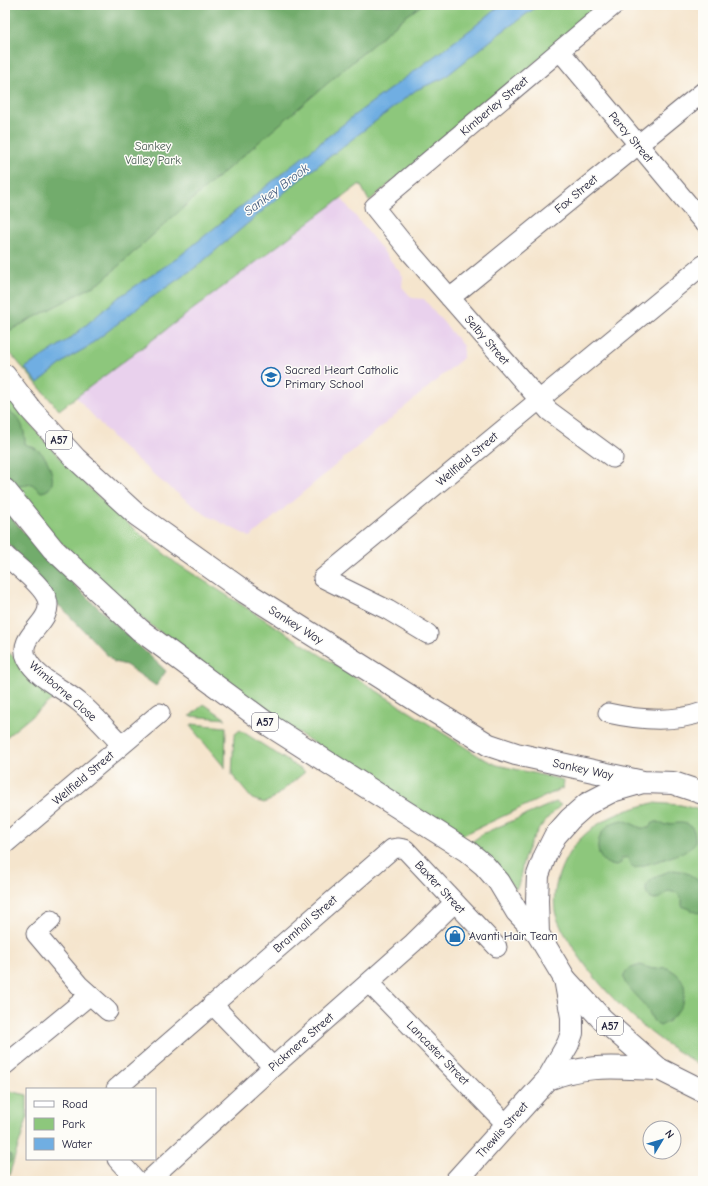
<svg xmlns="http://www.w3.org/2000/svg" width="708" height="1186" viewBox="0 0 708 1186" font-family="'Comic Neue',sans-serif">
<rect width="100%" height="100%" fill="#fdfcf7"/>
<filter id="ink" filterUnits="userSpaceOnUse"><feTurbulence type="fractalNoise" baseFrequency=".025" numOctaves="2"/><feDisplacementMap in="SourceGraphic" scale="8" xChannelSelector="R" yChannelSelector="G"/><feConvolveMatrix kernelMatrix="1 2 1 2 8 2 1 2 1" color-interpolation-filters="sRGB"/></filter>
<filter id="wash" filterUnits="userSpaceOnUse"><feTurbulence type="fractalNoise" baseFrequency=".012" numOctaves="4" result="noise"/><feDisplacementMap in="SourceGraphic" scale="16" xChannelSelector="R" yChannelSelector="G"/><feGaussianBlur stdDeviation="0.9" result="paint"/><feColorMatrix in="noise" values="0 0 0 0 0 0 0 0 0 0 0 0 0 0 0 0 0 1.4 0 .05"/><feComposite in="paint" operator="in"/></filter>
<g filter="url(#wash)">
<rect width="100%" height="100%" fill="#f5e5cd"/>
<path fill="#e9d1ed" d="M341,198L403,276L402,287L412,298L424,299L463,346V358L250,537L206,515L160,480L118,443L76,397Z"/>
<path fill="#8dc77c" stroke="#58745c" d="M5,5H604L369,201L360,184L59,410L5,347Z
M5,391C53,457 111,512 176,563L482,758L497,765L564,780L563,788L461,836L284,724L141,618L56,538L19,493L5,473Z
M5,649L55,697L5,738Z
M204,704L226,719L190,716Z
M192,724L226,727L225,768L191,727Z
M240,730L305,772L271,800L264,803L252,799L232,775L234,735Z
M556,802L561,805C544,820 531,837 524,859C521,867 521,883 516,889L470,843L484,833Z
M653,803L681,805L703,811V1066C650,1039 602,994 571,944C565,934 557,922 555,911C552,891 559,869 569,853C589,823 619,811 653,803Z
M5,1090L27,1095V1119L9,1175L5,1174Z"/>
<path fill="#72ac6c" stroke="#4a6754" d="M5,5H422L405,17L196,196L101,282L5,333Z
M5,410C21,415 25,429 25,444C32,447 39,449 44,456C51,466 60,490 41,492L32,484L15,487L5,473Z
M5,510C53,569 111,619 166,671L156,686L126,665L114,662L62,608L36,588L25,562L5,540Z
M624,820L641,828H649L653,822H658L664,825C681,822 697,819 695,843C684,856 652,862 635,868L630,864L627,857L621,859V863L616,866C588,863 594,822 624,820Z
M673,870C687,871 693,876 703,885V911L698,913L682,906V899L677,893L668,891L662,897L653,900C633,884 660,874 673,870Z
M641,965C646,967 651,969 656,969C662,968 666,966 671,970C697,984 682,1016 660,1026L655,1023C651,1018 650,1012 646,1007C635,993 605,973 641,965Z
M5,1112L11,1120L5,1141Z
M5,1151L11,1156V1161L5,1167Z"/>
<path fill="#70aee2" stroke="#49688e" d="M501,5H539L499,34L444,78L416,90L298,181L196,267L148,300L86,348L70,357L38,383L25,368L72,337L119,297L176,259L356,114L470,30Z"/>
</g>
<g filter="url(#ink)">
<g fill="none" stroke-linecap="round" stroke-linejoin="round">
<defs>
<path id="minor" d="M560,51L703,222
M450,298L703,92
M613,458L549,411L411,253L374,207L614,5
M5,555C17,567 42,584 47,599C55,623 15,635 27,659C37,679 63,688 79,702C94,714 108,731 122,745
M428,634L388,610L323,578L703,265
M608,713C639,720 673,723 703,712
M5,844L160,713
M51,920L36,934L79,985L108,1011
M369,983L506,1124
M212,1004L273,1067
M5,1065L90,995
M116,1089L392,849L399,848L405,849L497,947
M117,1159L137,1181
M148,1181L273,1067L413,943L454,903"/>
<path id="tertiary" d="M548,1079C588,1063 617,1068 659,1069
M456,1181L548,1079L568,1044L572,1033V1017L565,979"/>
<path id="trunk" d="M5,376L31,410L75,458L137,515L245,592L419,702L489,745L516,754L643,782
M5,490L53,549L140,630L269,725L467,851L484,865L499,882L517,912L538,934
M703,793L673,783L643,782L612,791L587,804L570,819L555,836L545,856L538,875L537,900L538,934L565,979L602,1019L659,1069L703,1091"/>
</defs>
<use href="#minor" stroke="#6c666e" stroke-width="21"/>
<use href="#tertiary" stroke="#6c666e" stroke-width="24"/>
<use href="#trunk" stroke="#6c666e" stroke-width="24"/>
<use href="#minor" stroke="#fff" stroke-width="19"/>
<use href="#tertiary" stroke="#fff" stroke-width="22"/>
<use href="#trunk" stroke="#fff" stroke-width="22"/>
</g>
</g>
<defs>
<symbol id="school-ring" viewBox="-11 -11 22 22"><circle r="9.5" fill="#fdfcf7" stroke="#1f6fb2" stroke-width="1.5"/><path d="M0-5L7-2L0 1L-7-2ZM-4 1L0 2.5L4 1V4Q0 6-4 4Z" fill="#1f6fb2"/></symbol>
<symbol id="shop-ring" viewBox="-11 -11 22 22"><circle r="9.5" fill="#fdfcf7" stroke="#1f6fb2" stroke-width="1.5"/><path d="M-5-2.5h2.3a2.7 3.5 0 0 1 5.4 0H5L5.5 6h-11ZM-1.5-2.5h3a1.5 2.3 0 0 0-3 0Z" fill="#1f6fb2"/></symbol>
</defs>
<g fill-rule="evenodd">
<use href="#school-ring" x="260" y="366" width="22" height="22"/>
<use href="#shop-ring" x="444" y="925" width="22" height="22"/>
</g>
<g text-anchor="middle" stroke-width="3" stroke-linejoin="round" paint-order="stroke">
<g fill="#fdfcf7" stroke="#646373" stroke-width="1">
<rect x="46" y="431" width="26" height="18" rx="3"/>
<rect x="252" y="713" width="26" height="18" rx="3"/>
<rect x="597" y="1017" width="26" height="18" rx="3"/>
</g>
<g font-size="11" font-weight="bold" fill="#22223b">
<text x="59" y="444">A57</text>
<text x="265" y="726">A57</text>
<text x="610" y="1030">A57</text>
</g>
<g font-size="12" fill="#22223b" stroke="#fdfcf7">
<text transform="translate(494 106) rotate(-40)" y="4">Kimberley Street</text>
<text transform="translate(631 137) rotate(50)" y="4">Percy Street</text>
<text transform="translate(576 194) rotate(-40)" y="4">Fox Street</text>
<text transform="translate(487 340) rotate(49)" y="4">Selby Street</text>
<text transform="translate(467 459) rotate(-40)" y="4">Wellfield Street</text>
<text transform="translate(296 625) rotate(32)" y="4">Sankey Way</text>
<text transform="translate(63 691) rotate(41)" y="4">Wimborne Close</text>
<text transform="translate(583 769) rotate(12)" y="4">Sankey Way</text>
<text transform="translate(83 778) rotate(-40)" y="4">Wellfield Street</text>
<text transform="translate(440 887) rotate(47)" y="4">Baxter Street</text>
<text transform="translate(305 924) rotate(-41)" y="4">Bramhall Street</text>
<text transform="translate(301 1042) rotate(-41)" y="4">Pickmere Street</text>
<text transform="translate(438 1053) rotate(46)" y="4">Lancaster Street</text>
<text transform="translate(502 1130) rotate(-48)" y="4">Thewlis Street</text>
</g>
<g font-size="12" fill="#475c52" stroke="#fdfcf7">
<text x="153" y="150">Sankey<tspan x="153" dy="14">Valley Park</tspan></text>
</g>
<g font-size="12" fill="#22223b" stroke="#fdfcf7" text-anchor="start">
<text x="285" y="374">Sacred Heart Catholic<tspan x="285" dy="14">Primary School</tspan></text>
<text x="469" y="940">Avanti Hair Team</text>
</g>
<g font-size="13" font-style="italic" fill="#415a7e" stroke="#fdfcf7">
<text transform="translate(276 189) rotate(-37)" y="5">Sankey Brook</text>
</g>
</g>
<rect width="708" height="1186" fill="none" stroke="#fdfcf7" stroke-width="20"/>
<rect x="26" y="1088" width="130" height="72" fill="#fdfcf7" stroke="#a5a5ac"/>
<rect x="34" y="1101" width="20" height="6" fill="#ffffff" stroke="#a5a5ac"/>
<text x="62" y="1108" font-size="12" fill="#22223b">Road</text>
<rect x="34" y="1118" width="20" height="12" fill="#8dc77c" stroke="#a5a5ac"/>
<text x="62" y="1128" font-size="12" fill="#22223b">Park</text>
<rect x="34" y="1138" width="20" height="12" fill="#70aee2" stroke="#a5a5ac"/>
<text x="62" y="1148" font-size="12" fill="#22223b">Water</text>
<g transform="translate(662 1140) rotate(52)"><circle r="19" fill="#fdfcf7" stroke="#a5a5ac"/>
<path d="M0-3L7 15L0 10L-7 15Z" fill="#1f6fb2"/>
<text y="-6" font-size="11" font-weight="bold" text-anchor="middle" fill="#22223b">N</text>
</g>
</svg>
